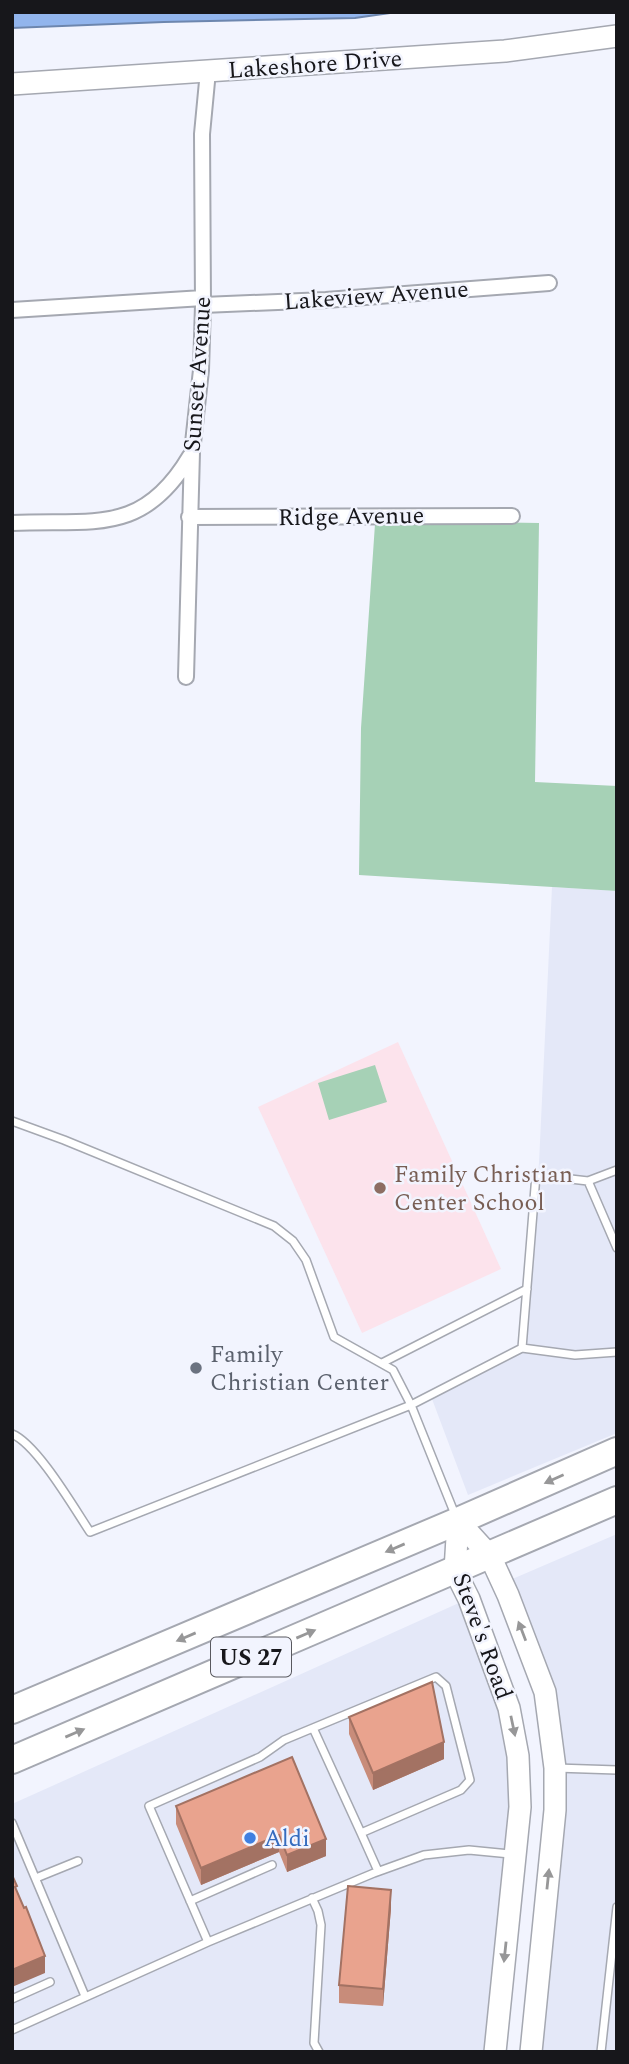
<svg xmlns="http://www.w3.org/2000/svg" width="629" height="2064" viewBox="0 0 629 2064" font-family="Spectral,serif">
<rect width="100%" height="100%" fill="#f2f4fe"/>
<path fill="#e4e8f8" d="M552,887L617,891V1433L468,1495L429,1391L521,1350L539,1163Z
M617,1534V2052H540L563,1811L510,1580Z
M461,1602L505,1726L512,1789L486,2052H12V1804Z"/>
<path fill="#fce3ec" d="M398,1042L501,1269L362,1333L258,1107Z"/>
<path fill="#a6d1b6" d="M461,522L539,523L535,782L617,786V891L359,875L361,728L375,524Z
M375,1065L387,1102L329,1120L318,1083Z"/>
<path fill="#92b5ed" stroke="#6d86ae" stroke-width="2" d="M12,12H397L355,18L164,22L12,28Z"/>
<g fill="none" stroke-linecap="round" stroke-linejoin="round">
<defs>
<path id="lane" d="M12,1121L64,1140L274,1226L293,1241L306,1260L334,1337L393,1370L411,1405L456,1517
M588,1181L617,1248
M522,1348L536,1175L588,1181L617,1170
M382,1363L527,1289
M12,1434C37,1444 74,1508 90,1532L411,1405L522,1348L575,1355L617,1352
M556,1768L617,1770
M12,1823L85,1996
M361,1833L378,1871
M36,1878L78,1861
M312,1898L318,1911L321,1925L314,2043L319,2052
M190,1901L272,1865
M208,1942L149,1806L260,1757L284,1740L436,1677L446,1686L470,1780L461,1790L361,1833L313,1728
M12,1999L50,1982
M12,2030L208,1942L374,1873L424,1855L469,1850L511,1854
M601,2052L617,1907"/>
<path id="street" d="M203,305L326,300L549,283
M12,310L203,298
M189,517L512,516
M12,523C92,519 142,537 190,456
M186,677L192,452L201,370L203,305L202,134L208,71"/>
<path id="secondary" d="M12,84L505,51L617,36
M458,1521L490,1556L508,1595L545,1692L555,1768V1810L531,2052
M458,1521L455,1571L469,1599L509,1708L518,1756L520,1807L495,2052"/>
<path id="highway" d="M12,1710L458,1521L617,1451
M12,1760L617,1500"/>
</defs>
<use href="#lane" stroke="#a5a8b1" stroke-width="10"/>
<use href="#street" stroke="#a5a8b1" stroke-width="18"/>
<use href="#secondary" stroke="#a5a8b1" stroke-width="24"/>
<use href="#highway" stroke="#a5a8b1" stroke-width="30"/>
<use href="#lane" stroke="#fff" stroke-width="7"/>
<use href="#street" stroke="#fff" stroke-width="14"/>
<use href="#secondary" stroke="#fff" stroke-width="21"/>
<use href="#highway" stroke="#fff" stroke-width="26"/>
</g>
<path fill="#c88c7a" d="M349,1717L444,1759L373,1790L349,1734Z
M292,1757L326,1856L287,1872L279,1852L201,1885L176,1824V1806Z
M391,1908L383,2006L339,2003V1985Z"/>
<path fill="#a37263" d="M444,1742V1759L373,1790V1773Z
M279,1835V1852L201,1885V1868Z
M326,1839V1856L287,1872V1855Z
M391,1890V1908L383,2006V1989Z
M45,1956V1973L12,1987V1970Z"/>
<path fill="#e9a38e" stroke="#a37263" stroke-width="2" d="M432,1682L444,1742L373,1773L349,1717Z
M292,1757L326,1839L287,1855L279,1835L201,1868L176,1806Z
M12,1875L17,1886L15,1887L24,1908L26,1907L45,1956L12,1970Z
M348,1886L391,1890L383,1989L339,1985Z"/>
<defs><path id="oneway-solid" d="M-6-.8H1V-3.2L6.5 0L1 3.2V.8H-6Z" transform="scale(1.75)"/></defs>
<g fill="#979798">
<use href="#oneway-solid" transform="translate(554 1479) rotate(156)"/>
<use href="#oneway-solid" transform="translate(395 1548) rotate(157)"/>
<use href="#oneway-solid" transform="translate(522 1631) rotate(-111)"/>
<use href="#oneway-solid" transform="translate(306 1634) rotate(-23)"/>
<use href="#oneway-solid" transform="translate(186 1637) rotate(157)"/>
<use href="#oneway-solid" transform="translate(513 1726) rotate(78)"/>
<use href="#oneway-solid" transform="translate(75 1733) rotate(-23)"/>
<use href="#oneway-solid" transform="translate(548 1879) rotate(-84)"/>
<use href="#oneway-solid" transform="translate(505 1952) rotate(96)"/>
</g>
<circle fill="#8d6e63" stroke="#f2f4fe" stroke-width="2.5" cx="380" cy="1188" r="7"/>
<circle fill="#6b7280" stroke="#f2f4fe" stroke-width="2.5" cx="196" cy="1368" r="7"/>
<circle fill="#3f7fe0" stroke="#f2f4fe" stroke-width="2.5" cx="250" cy="1838" r="7"/>
<g text-anchor="middle" stroke-width="5" stroke-linejoin="round" paint-order="stroke">
<rect fill="#f2f4fe" stroke="#59595f" stroke-width="2" x="211" y="1637.5" width="80" height="39" rx="5"/>
<g font-size="23" font-weight="bold" fill="#17171b">
<text x="251" y="1665">US 27</text>
</g>
<g font-size="24" fill="#17171b" stroke="#f2f4fe">
<text transform="translate(315 64) rotate(-4)" y="8">Lakeshore Drive</text>
<text transform="translate(376 295) rotate(-4)" y="8">Lakeview Avenue</text>
<text transform="translate(197 374) rotate(-86)" y="8">Sunset Avenue</text>
<text transform="translate(351 516) rotate(-1)" y="8">Ridge Avenue</text>
<text transform="translate(483 1636) rotate(70)" y="8">Steve's Road</text>
</g>
<g font-size="24" fill="#785e54" stroke="#f2f4fe" text-anchor="start">
<text x="394" y="1182">Family Christian<tspan x="394" dy="28">Center School</tspan></text>
</g>
<g font-size="24" fill="#5b616d" stroke="#f2f4fe" text-anchor="start">
<text x="210" y="1362">Family<tspan x="210" dy="28">Christian Center</tspan></text>
</g>
<g font-size="24" fill="#366cbe" stroke="#f2f4fe" text-anchor="start">
<text x="264" y="1846">Aldi</text>
</g>
</g>
<rect width="629" height="2064" fill="none" stroke="#17171b" stroke-width="28"/>
</svg>
